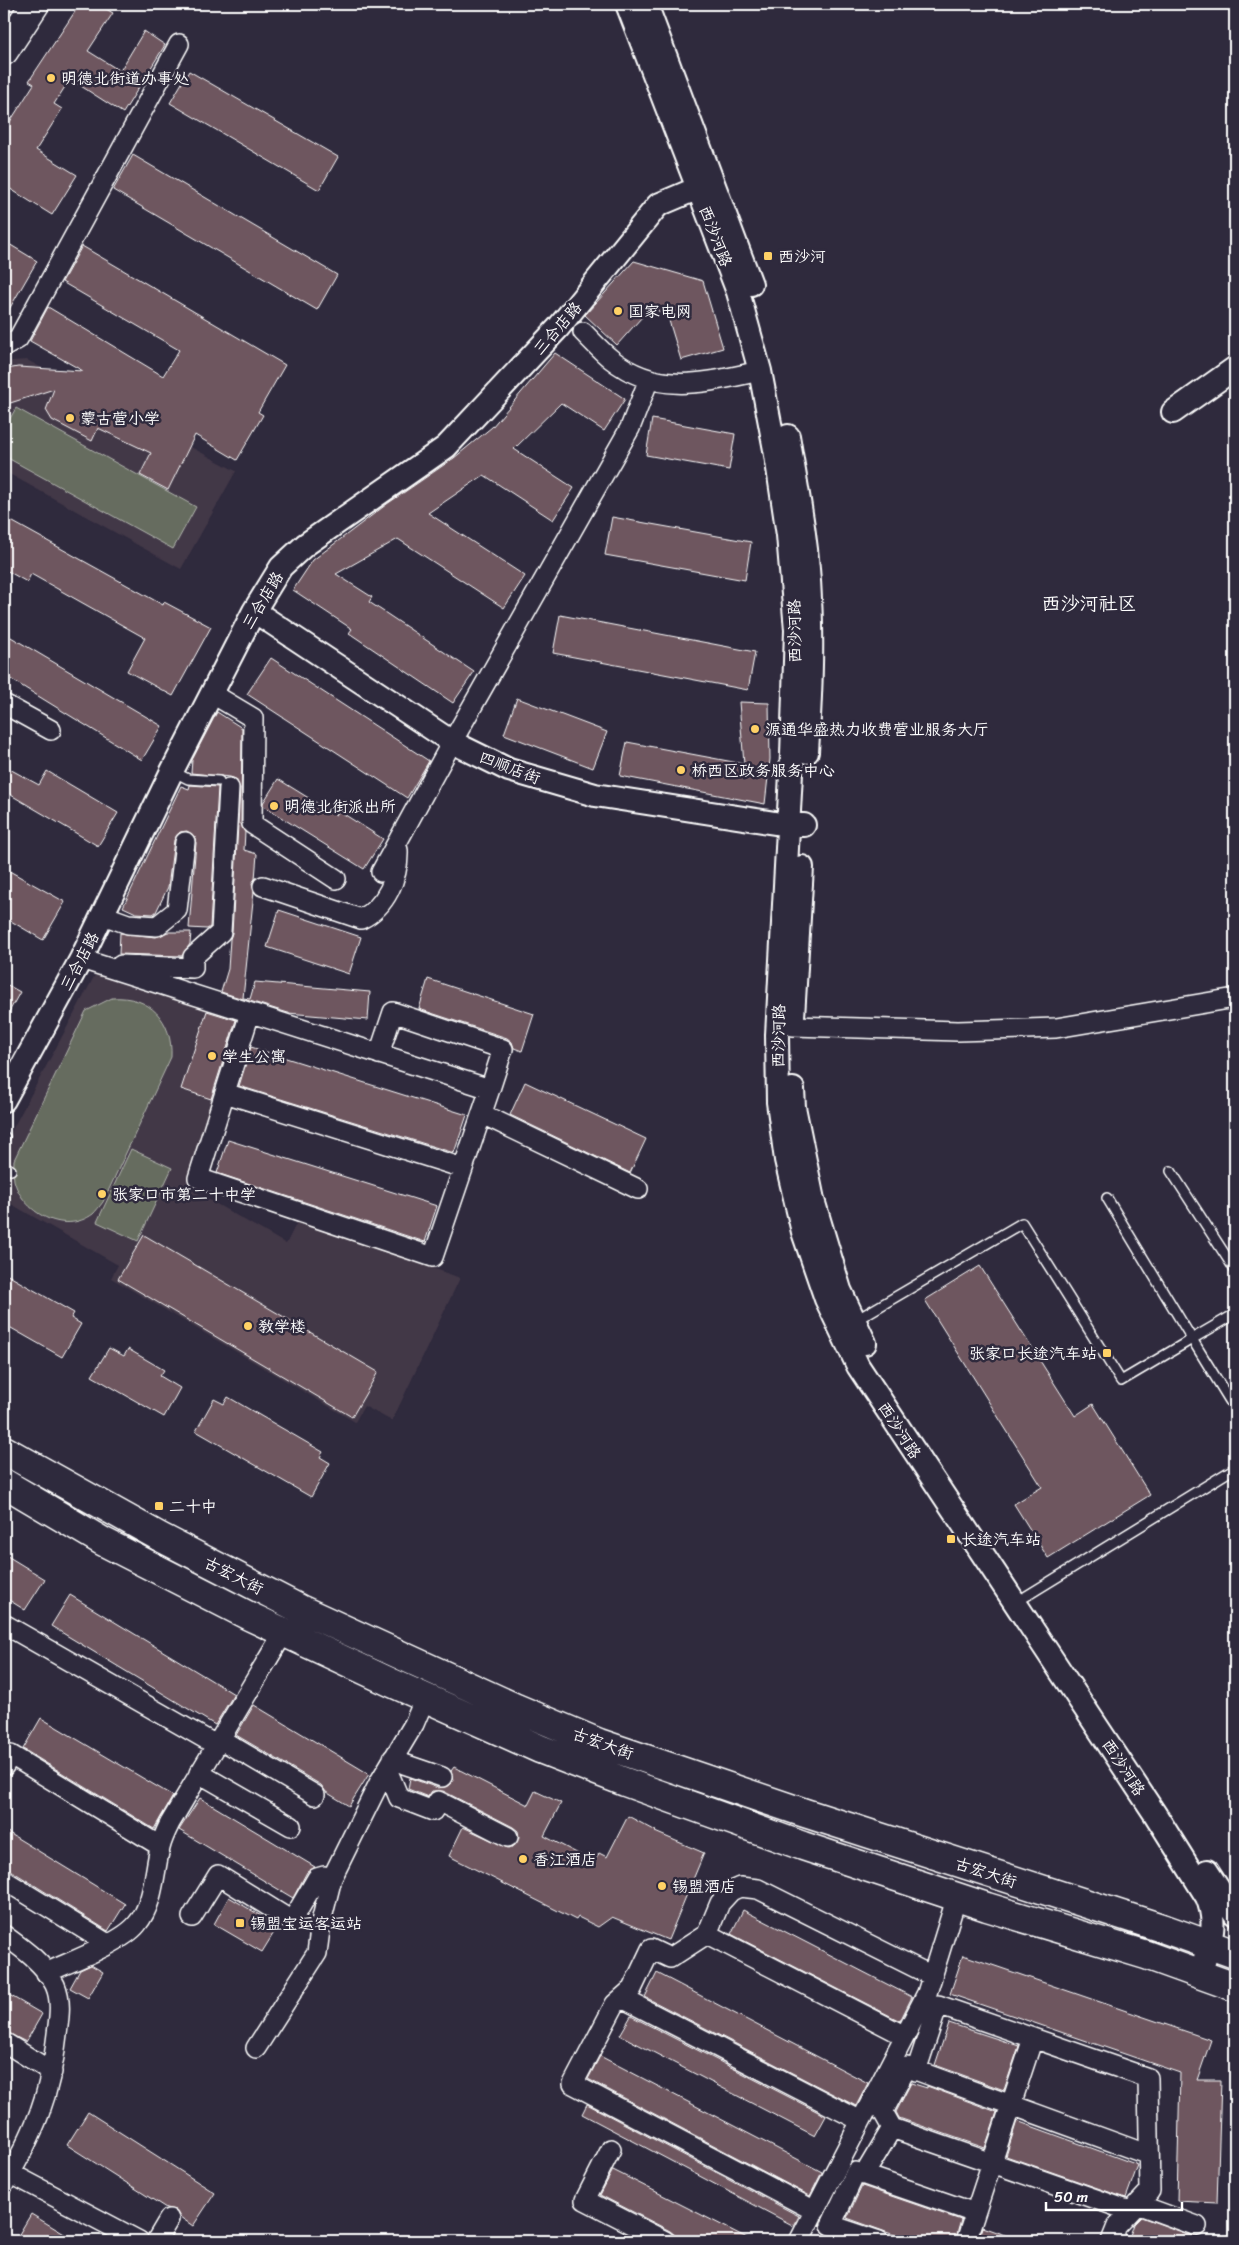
<svg xmlns="http://www.w3.org/2000/svg" width="1239" height="2245" viewBox="0 0 1239 2245" font-family="Sriracha,'LXGW WenKai TC',sans-serif">
<rect width="100%" height="100%" fill="#2f2a3d"/>
<filter id="ink" filterUnits="userSpaceOnUse"><feTurbulence type="fractalNoise" baseFrequency=".02" numOctaves="2"/><feDisplacementMap in="SourceGraphic" scale="10" xChannelSelector="R" yChannelSelector="G"/><feConvolveMatrix kernelMatrix="1 2 1 2 8 2 1 2 1" color-interpolation-filters="sRGB"/></filter>
<g filter="url(#ink)">
<path fill="#423747" d="M27,360L236,471L181,569L4,471V365L12,361Z
M96,973L242,1022L189,1188L286,1244L299,1218L460,1278L392,1421L364,1406L355,1422L111,1278L118,1265L4,1200V1145Z"/>
<path fill="#666c5f" stroke="#b2b6af" d="M16,408L196,507L173,549L4,456V429Z
M112,998C150,995 173,1021 171,1057L103,1202C100,1206 96,1211 93,1214C63,1236 22,1212 14,1180C13,1174 14,1166 14,1160L86,1011Z
M131,1149L172,1168L138,1241L97,1222Z"/>
<path fill="#6e565f" stroke="#fff" d="M80,4H98L113,13L88,51L120,71L144,31L165,45L123,113L70,79L54,104L62,109L36,150L77,175L52,215L4,185V131L34,84L29,81Z
M189,71L338,157L319,190L170,103Z
M133,155L337,275L317,310L113,190Z
M4,241L37,261L4,318Z
M82,246L285,365L258,412L263,415L237,460L195,435L168,490L140,475L151,453L98,428L92,441L52,420L46,410L54,389L4,405V374L7,369L18,367L83,371L30,341L48,307L163,376L179,350L62,282Z
M634,261L703,281L723,348L681,360L667,314L650,308L617,345L585,315Z
M555,353L625,399L604,431L561,403L514,449L574,488L553,520L484,475L428,513L525,576L504,608L398,539L336,574L372,597L369,602L474,672L453,703L349,633L352,629L293,590L313,560L387,504L454,458L492,427Z
M652,419L735,434L729,470L646,455Z
M4,517L163,605L164,602L211,627L173,696L127,671L145,638L31,574L27,582L4,569Z
M612,517L751,542L745,580L605,555Z
M560,615L755,652L748,690L553,653Z
M4,633L162,726L142,760L4,675Z
M271,658L429,761L407,798L247,694Z
M517,698L607,732L593,768L504,734Z
M739,702L769,703L770,759L765,804L620,776L627,742L744,764Z
M217,712L242,728L241,824L245,832L244,850L257,854L255,879L252,883L254,891L243,998L250,999L255,982L370,992L368,1020L288,1013L221,992L228,969L230,939L232,933L240,788L236,779L230,777L191,773L192,760Z
M4,766L39,785L47,771L118,813L98,846L4,791Z
M278,779L336,815L339,811L383,839L364,869L263,806V803Z
M190,785L218,787L210,927L207,929L189,928L196,843L195,837L187,831L180,832L174,840L168,887L156,912L153,914L136,913L123,907L181,786L189,789Z
M4,868L65,902L43,940L4,917Z
M279,910L361,937L349,974L267,947Z
M168,932H191L190,944L182,956L119,954L120,933L156,937Z
M428,979L534,1014L522,1051L514,1048L512,1042L507,1038L419,1009Z
M4,983L20,992L4,1021Z
M207,1011L236,1020L211,1099L181,1089Z
M251,1047L467,1115L454,1153L239,1086Z
M525,1082L646,1139L630,1173L510,1115Z
M228,1140L437,1206L425,1242L217,1173Z
M144,1235L378,1372L352,1417L118,1279Z
M980,1266L1075,1416L1093,1404L1150,1495L1048,1558L1014,1504L1042,1487L925,1300Z
M4,1273L74,1313L71,1318L81,1324L62,1357L4,1324Z
M109,1348L124,1356L128,1349L164,1370L160,1376L180,1388L164,1417L92,1376Z
M228,1397L323,1452L320,1457L330,1463L311,1497L196,1431L214,1399L224,1404Z
M4,1554L45,1579L25,1610L4,1597Z
M70,1595L234,1694L215,1725L51,1626Z
M254,1705L369,1774L349,1806L326,1792L321,1785L236,1735Z
M41,1718L173,1796L154,1829L23,1749Z
M454,1767L528,1805L535,1791L561,1803L544,1836L594,1862L599,1853L607,1857L628,1816L656,1831L655,1832L704,1853L668,1940L612,1917L598,1927L578,1917L576,1920L449,1856L463,1827L508,1848L514,1846L519,1837L518,1831L513,1827L443,1791H432L428,1797L408,1789L410,1778L438,1788L449,1786L453,1780L451,1771Z
M200,1798L315,1867L307,1872L293,1898L179,1830Z
M4,1830L125,1904L108,1931L10,1870L4,1869Z
M229,1897L278,1926L262,1952L214,1924Z
M743,1910L912,1997L900,2021L731,1934Z
M963,1955L1211,2040L1197,2080H1221L1217,2203L1177,2201L1180,2073L950,1994Z
M91,1965L103,1972L88,1998L70,1988L80,1970Z
M657,1973L868,2083L856,2106L645,1997Z
M4,1992L42,2014L26,2042L4,2031Z
M631,2016L826,2116L815,2136L620,2035Z
M949,2023L1019,2046L1004,2090L935,2065Z
M600,2056L822,2172L810,2196L588,2079Z
M911,2083L927,2088V2086L997,2112L985,2148L899,2118L896,2112Z
M587,2104L799,2216L794,2226L582,2114Z
M88,2112L215,2193L193,2226L180,2217L175,2210L166,2208L67,2145Z
M1017,2121L1138,2165L1126,2198L1006,2156Z
M613,2170L753,2241H676L675,2235L670,2231L600,2195Z
M862,2186L961,2220L955,2241H911L847,2218Z
M31,2214L76,2241H15Z
M1141,2217L1201,2239V2241H1128L1134,2224Z
M982,2227L1016,2239V2241H978Z"/>
<g fill="none" stroke-linecap="round" stroke-linejoin="round">
<defs>
<path id="service" d="M172,771L188,779L219,781
M4,1137H5
M4,1166L11,1170
M1171,1171L1235,1270
M1107,1198L1192,1339L1235,1314
M856,1320L1022,1223L1121,1381L1192,1339L1235,1409
M1015,1603L1235,1468"/>
<path id="minor" d="M583,332C592,341 601,351 611,359C659,397 707,382 760,371
M4,347L18,339L179,44
M211,693L253,718L252,824L336,879
M4,704L51,730
M381,872L452,742L630,428L649,379
M263,886L361,919C386,907 399,877 398,850
M103,915L128,924L157,926L177,910L185,842
M81,959L490,1089L433,1257L198,1178L250,1013
M121,965L193,968V957L221,932L229,788
M793,1026L958,1031L1056,1028L1235,998
M379,1054L393,1012L503,1049L490,1089
M225,1093L463,1168
M482,1114L638,1189
M4,1624L216,1745
M220,1739L315,1795
M393,1758L404,1764L442,1777
M4,1766L11,1755L160,1846
M387,1769L399,1798L433,1811L438,1801L508,1837
M199,1773L291,1826
M4,1880L108,1944
M192,1917L218,1875L292,1921L317,1878L324,1876L332,1878L380,1781L414,1724L425,1698
M707,1934L905,2036
M4,1935C22,1948 45,1964 55,1985C62,2001 59,2018 57,2034C51,2094 34,2134 4,2184
M46,1973C69,1962 122,1943 137,1924C154,1904 154,1872 160,1848C162,1839 166,1831 170,1823L284,1632
M622,1998L861,2121
M4,2042L52,2072
M256,2048L317,1953L321,1922L332,1878
M916,2071L938,2005L1148,2078L1150,2191L1117,2226L1111,2241
M892,2128L883,2112L907,2067L1149,2155
M611,2149L585,2200L665,2241
M10,2173L139,2241
M864,2175L892,2128L1130,2211
M1137,2204L1197,2226
M815,2211L573,2084L615,2004L632,1989L651,1949L670,1958L707,1934L720,1903L731,1891L740,1887L758,1889L932,1976
M156,2241L169,2219
M799,2241L927,1993L957,1896
M879,2241L831,2225L856,2172L975,2213
M966,2241L1033,2038"/>
<path id="tertiary" d="M627,4L738,292L760,371L776,455L788,535L796,630L792,755L777,1035L778,1102L786,1160L803,1232L826,1299L858,1366L1155,1814L1207,1897C1219,1926 1209,1945 1200,1974
M646,4L751,284
M1173,412L1235,368
M788,436C797,490 808,544 810,599C813,650 810,702 807,752
M254,611L452,742L509,770L595,795L788,825H804
M793,1017L802,867
M793,1089L794,1107L813,1200L840,1290L865,1343
M4,1100L81,959L172,771L254,611L281,567L305,545L446,447L558,328L658,205L710,183
M1207,1871L1235,1914"/>
<path id="primary" d="M4,51L35,4
M4,1450L160,1537L300,1609L516,1708L599,1743L805,1813L1165,1929L1235,1954
M4,1483L102,1541L249,1616L390,1682L540,1749L625,1782L803,1846L987,1907L1146,1955L1235,1987"/>
</defs>
<use href="#service" stroke="#fff" stroke-width="12"/>
<use href="#minor" stroke="#fff" stroke-width="22"/>
<use href="#tertiary" stroke="#fff" stroke-width="26"/>
<use href="#primary" stroke="#fff" stroke-width="31"/>
<use href="#service" stroke="#2f2a3d" stroke-width="9"/>
<use href="#minor" stroke="#2f2a3d" stroke-width="19"/>
<use href="#tertiary" stroke="#2f2a3d" stroke-width="22"/>
<use href="#primary" stroke="#2f2a3d" stroke-width="28"/>
</g>
</g>
<g fill="#ffd166" stroke="#2f2a3d" stroke-width="2">
<circle cx="51" cy="78" r="5"/>
<rect x="763" y="251" width="10" height="10" rx="2.5"/>
<circle cx="618" cy="311" r="5"/>
<circle cx="70" cy="418" r="5"/>
<circle cx="755" cy="729" r="5"/>
<circle cx="681" cy="770" r="5"/>
<circle cx="274" cy="806" r="5"/>
<circle cx="212" cy="1056" r="5"/>
<circle cx="102" cy="1194" r="5"/>
<circle cx="248" cy="1326" r="5"/>
<rect x="1102" y="1348" width="10" height="10" rx="2.5"/>
<rect x="154" y="1501" width="10" height="10" rx="2.5"/>
<rect x="946" y="1534" width="10" height="10" rx="2.5"/>
<circle cx="523" cy="1859" r="5"/>
<circle cx="662" cy="1886" r="5"/>
<rect x="235" y="1918" width="10" height="10" rx="2.5"/>
</g>
<g text-anchor="middle" stroke-width="5" stroke-linejoin="round" paint-order="stroke">
<g font-size="16" fill="#fff" stroke="#2f2a3d" text-anchor="start">
<text x="61" y="84">明德北街道办事处</text>
<text x="778" y="262">西沙河</text>
<text x="628" y="317">国家电网</text>
<text x="80" y="424">蒙古营小学</text>
<text x="765" y="735">源通华盛热力收费营业服务大厅</text>
<text x="691" y="776">桥西区政务服务中心</text>
<text x="284" y="812">明德北街派出所</text>
<text x="222" y="1062">学生公寓</text>
<text x="112" y="1200">张家口市第二十中学</text>
<text x="258" y="1332">教学楼</text>
<text x="1097" y="1359" text-anchor="end">张家口长途汽车站</text>
<text x="169" y="1512">二十中</text>
<text x="961" y="1545">长途汽车站</text>
<text x="533" y="1865">香江酒店</text>
<text x="672" y="1892">锡盟酒店</text>
<text x="250" y="1929">锡盟宝运客运站</text>
</g>
<g font-size="16" fill="#fff" stroke="#2f2a3d">
<text transform="translate(716 236) rotate(69)" y="6">西沙河路</text>
<text transform="translate(557 328) rotate(-49)" y="6">三合店路</text>
<text transform="translate(262 600) rotate(-59)" y="6">三合店路</text>
<text transform="translate(794 631) rotate(-91)" y="6">西沙河路</text>
<text transform="translate(510 767) rotate(21)" y="6">四顺店街</text>
<text transform="translate(79 961) rotate(-62)" y="6">三合店路</text>
<text transform="translate(778 1036) rotate(-89)" y="6">西沙河路</text>
<text transform="translate(900 1430) rotate(57)" y="6">西沙河路</text>
<text transform="translate(234 1575) rotate(27)" y="6">古宏大街</text>
<text transform="translate(603 1743) rotate(20)" y="6">古宏大街</text>
<text transform="translate(1124 1767) rotate(57)" y="6">西沙河路</text>
<text transform="translate(986 1872) rotate(18)" y="6">古宏大街</text>
</g>
<g font-size="19" fill="#fff" stroke="#2f2a3d">
<text x="1089" y="610">西沙河社区</text>
</g>
</g>
<rect width="1239" height="2245" fill="none" stroke="#2f2a3d" stroke-width="20"/>
<rect x="10" y="10" width="1219" height="2225" fill="none" stroke="#fff" stroke-width="2" filter="url(#ink)"/>
<path d="M1046 2202v8h136v-8" fill="none" stroke="#ffffff" stroke-width="2.5"/>
<text x="1054" y="2202" font-size="15" fill="#ffffff" stroke="#2f2a3d" stroke-width="4" paint-order="stroke">50 m</text>
</svg>
